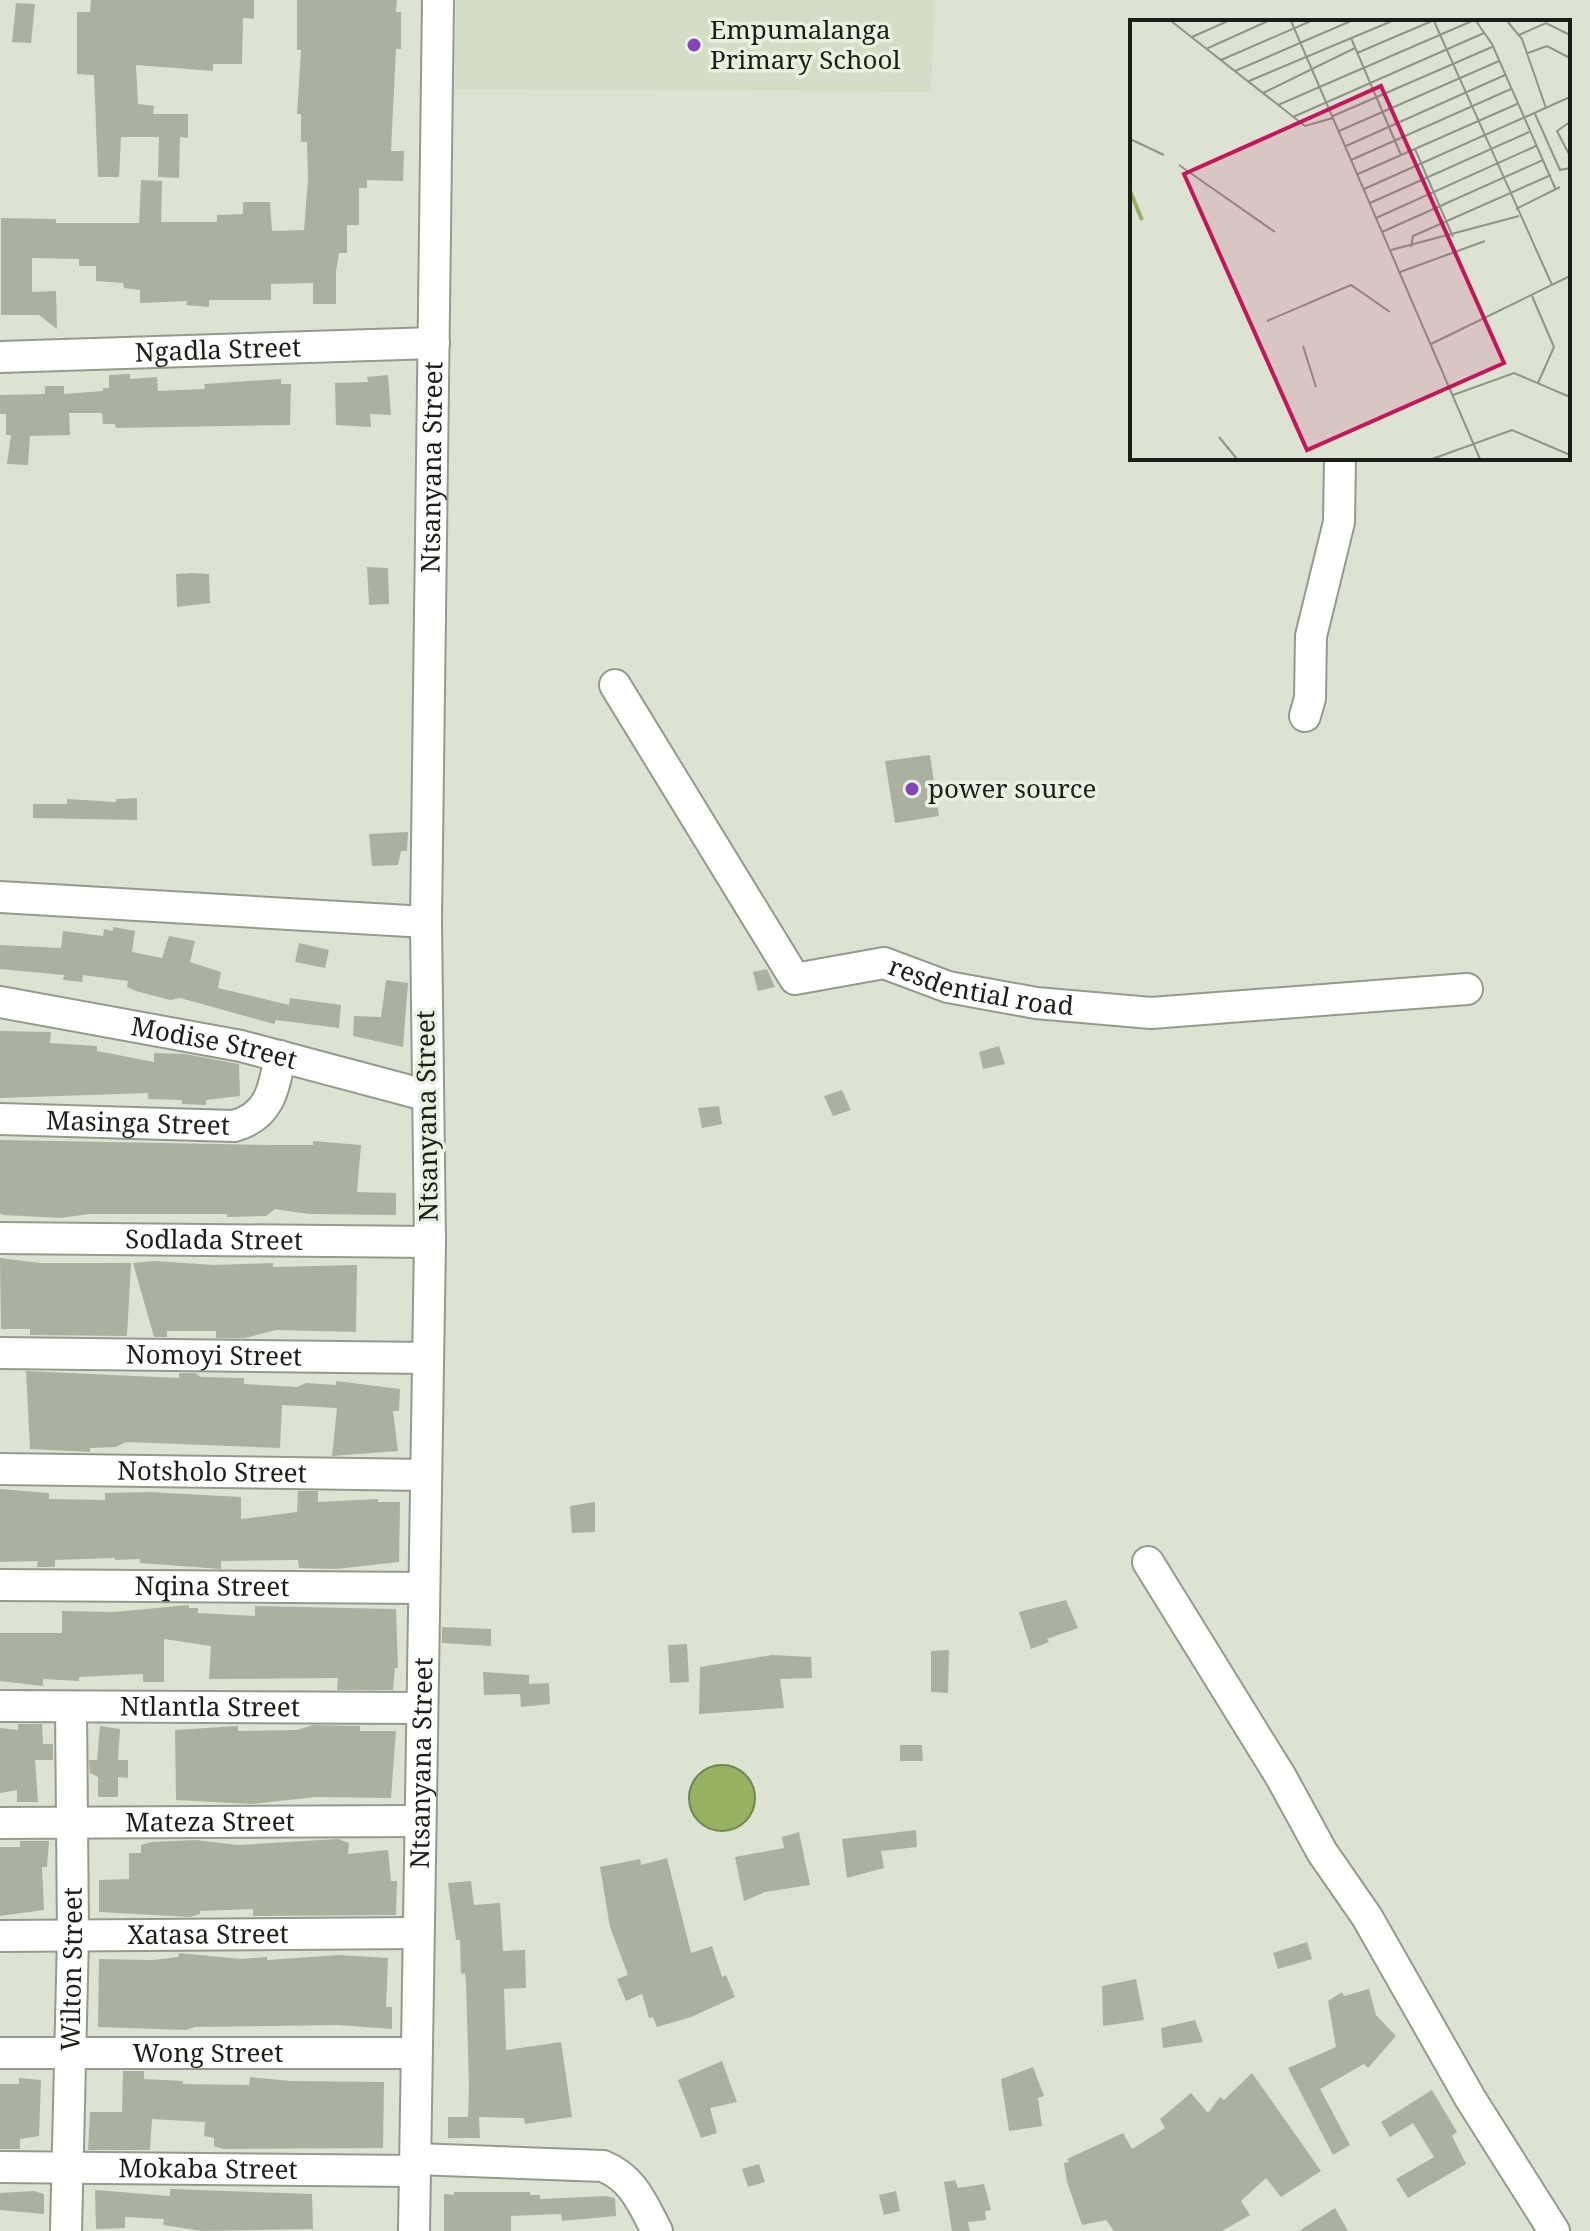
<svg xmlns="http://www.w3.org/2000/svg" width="1590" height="2231" viewBox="0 0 1590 2231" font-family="'Noto Serif',serif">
<rect width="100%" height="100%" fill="#dde3d3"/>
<path fill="#d4ddc5" d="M456,0H935L931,92L455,89Z"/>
<path fill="#96b162" stroke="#71854c" stroke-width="2" d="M689 1798a33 33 0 1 1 66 0a33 33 0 1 1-66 0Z"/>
<path fill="#abb1a1" d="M91,0H254V19L243,18L242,64H213V71L136,65L138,104L154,106L153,114H188V138L180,137L179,178L158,177L159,137H121L119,177H98L94,75L77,74V12H90Z
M297,0H397L396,12H401V49H396L391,151H404L403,181L367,180V188H359V225H347V253H339L336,271V304H313V283L271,284V300H209V307L186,305L187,301L140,303V290L124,288L123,283L96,281V266H79V259L32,258V292L56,291L57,329L39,315H1V218L56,219V223H139L141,180L162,181L161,222H217V215L243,214V202H270L272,231L304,230L308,179L307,142H301V114H297L301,50H297Z
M16,3L35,4L31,43L12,42Z
M130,374V379L157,377L158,391L205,389L204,384L281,379V384H291L290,425L116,428L115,424H103L102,413H69L70,435L30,436L28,465L7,464L11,435H6V414H0V395L45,394V386H64V394L103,391V388H109V375Z
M388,375L391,415L370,414L371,427L336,425L335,383L368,382L367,377Z
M367,567L388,568L389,604L369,605Z
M192,573L209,574L210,603L177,607L176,574Z
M930,755L939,816L895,823L885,761Z
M137,798V820L33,818V804H67V799L116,802V799Z
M408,832L407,851H401L398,865L372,866L369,834Z
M113,927L135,931L132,952L162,958L169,936L195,941L190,962L221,972L218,988L289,1005L290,998L341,1005L339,1028L276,1020L274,1024L180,998L170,1000L136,991L127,987L128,981L83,975L82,982L63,980L64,975L0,969V945L61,948L63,931L103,936L104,929L113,931Z
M299,943L329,950L325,968L295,962Z
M767,969L775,987L758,991L753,972Z
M386,980L408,983L403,1047L353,1036L354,1016L381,1017Z
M0,1031L51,1032L50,1043L97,1046V1051L154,1062V1053L185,1054L239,1064L240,1096L206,1100V1105L182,1104V1100L148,1099V1093L0,1098Z
M999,1046L1005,1064L983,1069L979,1052Z
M842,1090L851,1110L833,1116L824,1096Z
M719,1106L722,1124L702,1128L698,1108Z
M0,1140L271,1145H313V1141L361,1145L357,1192L396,1193V1215L309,1214L275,1209L266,1216L227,1217V1214H89L61,1218L3,1215L0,1213Z
M0,1258L40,1263H131L127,1336L30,1335V1329H1Z
M154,1261L214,1265L273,1263V1267L357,1265L356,1332L276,1330L245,1338H216V1331H167V1337H154L133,1263Z
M26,1371L179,1378V1373H195L201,1377L244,1378V1384L297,1387L306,1383L336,1385V1381L400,1389L399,1411H393L398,1451L332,1456L337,1408L282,1405L280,1448L126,1442L116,1447L90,1448V1452L30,1449Z
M0,1489L49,1493V1499L105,1500V1493L149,1492L241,1497V1519L297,1512L298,1491H318V1502L378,1499V1502H400L399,1562L336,1569L299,1568L298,1560L221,1561V1569L140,1563V1559L115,1560V1558L55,1560V1567H37L38,1561L0,1562Z
M595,1502V1532L572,1533L570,1506Z
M1066,1600L1078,1628L1047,1639L1049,1642L1031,1649L1019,1612Z
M189,1605V1608H198V1613L255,1616V1606L396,1609L398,1668H395L393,1690H337L338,1678L209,1679L211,1646L164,1639V1682H143V1674L79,1677V1681L43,1679V1686L0,1681V1633H62V1611L114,1612Z
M442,1627L491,1629V1646L442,1643Z
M687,1644L689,1682L670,1683L668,1645Z
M949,1650L948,1693L931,1692V1651Z
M772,1655L811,1657L812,1678L780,1679L784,1708L699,1714L700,1667Z
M483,1672L529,1675V1684L549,1683L550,1704L521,1707L520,1694L484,1695Z
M18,1724H42L43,1744H53V1760H35L38,1802H17V1790L0,1793V1728L18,1730Z
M100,1726L120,1729L118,1760H128V1778L118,1777V1797H98V1777L90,1773L89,1760H97Z
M238,1726V1731L297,1730L313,1725L360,1726V1731H396L391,1798L316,1797L251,1804L176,1800L175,1730Z
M900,1745H922L923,1761H900Z
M916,1830L917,1847L881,1851L884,1868L847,1878L842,1839Z
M799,1832L810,1885L765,1892L744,1901L735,1857L784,1848L782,1837Z
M338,1839L349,1843L348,1854L388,1850L391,1881H397L396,1915L253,1916V1909L200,1911V1914L190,1917L99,1912V1880L129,1879V1853H141V1845L151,1842L196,1840L238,1845Z
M20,1841H49L47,1867H42L44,1910L0,1916V1847H20Z
M667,1858L691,1953L712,1946L722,1977L726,1975L735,1997L691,2017L657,2027L653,2017L649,2018L642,1994L626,2001L617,1979L628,1975L610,1927L600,1867L640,1859L641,1865Z
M471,1881L474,1905L500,1903L503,1951L525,1950L526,1988L504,1989L506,2050L561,2042L572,2117L525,2124L524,2118L479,2117L480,2138H448V2117H468L469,2088L466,1982L465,1973L461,1974L460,1940H456L448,1883Z
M1307,1942L1312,1959L1278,1969L1273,1953Z
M179,1953L241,1959L267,1957V1960L339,1955L388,1958L386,2007H392V2029L338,2025L195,2027L186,2030L98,2027L99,1959L153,1960L178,1957Z
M1136,1979L1144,2020L1103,2026L1102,1986Z
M1369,1989L1376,2015L1396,2036L1368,2068L1364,2064L1320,2089L1350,2145L1333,2155L1288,2068L1336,2047L1328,2001L1342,1992L1344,1996Z
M1195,2020L1203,2042L1163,2048L1161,2028Z
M722,2061L737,2102L710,2108L717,2133L701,2138L678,2080Z
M1033,2067L1044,2096L1038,2098L1042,2126L1009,2131L1001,2079Z
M123,2071H144V2079L183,2081V2084L249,2085L250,2077L291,2081L384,2082L383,2148L223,2149L214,2146V2138L204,2136L205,2122L152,2119L150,2150H88L90,2112H122Z
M1252,2073L1321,2171L1281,2197L1266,2178L1241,2201L1250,2215L1222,2231H1114L1106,2220L1082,2225L1067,2182L1064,2163L1069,2162L1067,2159L1123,2133L1132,2149L1165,2128L1160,2119L1191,2093L1208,2113L1220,2097L1224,2100Z
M19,2078L41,2080L39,2136L20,2139V2149H0V2084H19Z
M1432,2090L1457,2132L1452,2136L1466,2164L1408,2198L1396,2179L1434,2157L1413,2123L1390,2137L1381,2122Z
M759,2164L765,2182L748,2187L742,2169Z
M955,2180L958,2188L984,2184L991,2210L985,2211L986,2220L968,2222L970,2231H952L944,2182Z
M170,2189L312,2194L313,2229L202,2231L163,2225L164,2219L125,2217V2228L96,2229L95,2190L170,2196Z
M34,2191L44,2194V2214L0,2210V2193Z
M896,2191L900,2211L884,2215L879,2195Z
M454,2192H530V2195H540V2199L606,2196L615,2198L616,2216L562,2221L561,2214L511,2216V2231H444V2194L454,2195Z
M1335,2208L1348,2231H1299Z"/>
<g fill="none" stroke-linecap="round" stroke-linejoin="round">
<defs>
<g id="minor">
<path id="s1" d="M0,357L434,343"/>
<path id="s2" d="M615,685L795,979L884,963L948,987L1036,1003L1151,1013L1467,989"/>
<path d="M1305,716L1310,698L1311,636L1339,522L1340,458"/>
<path d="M0,897L426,922"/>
<path id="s3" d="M0,1002L241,1046L425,1095"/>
<path id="s4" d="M0,1119L234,1126C270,1116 274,1089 280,1056"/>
<path id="s5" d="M0,1238L430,1242"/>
<path id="s6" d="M0,1353L428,1358"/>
<path id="s7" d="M0,1469L426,1475"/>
<path d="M1148,1562L1281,1777L1322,1852L1367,1917L1470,2098L1554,2231"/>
<path id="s8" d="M0,1585L424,1588"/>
<path id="s9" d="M0,1706L421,1708"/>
<path id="s10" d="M0,1823L420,1821"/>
<path id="s11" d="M0,1936L417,1933"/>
<path id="s12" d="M0,2053H416"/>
<path d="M415,2159L603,2166C633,2178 642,2203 657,2231"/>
<path id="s13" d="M0,2167L415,2171"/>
<path id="s14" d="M66,2231L73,1936L71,1707"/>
<path id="s15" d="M414,2231L430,1242L426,922L438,0"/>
</g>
</defs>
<use href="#minor" stroke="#959b8c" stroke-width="34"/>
<use href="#minor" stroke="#fff" stroke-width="30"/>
</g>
<g fill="#8245bb" stroke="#eaf1e0" stroke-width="3">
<circle cx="694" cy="45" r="8"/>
<circle cx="912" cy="789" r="8"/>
</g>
<g text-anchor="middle" stroke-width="7" stroke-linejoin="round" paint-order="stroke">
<g font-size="26" fill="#1c1e18" stroke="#eaf1e0" text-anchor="start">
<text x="710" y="39">Empumalanga<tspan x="710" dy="30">Primary School</tspan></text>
<text x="928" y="798">power source</text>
</g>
<g font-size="26" fill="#1c1e18" stroke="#eaf1e0">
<text dy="9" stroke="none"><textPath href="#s1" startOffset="218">Ngadla Street</textPath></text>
<text dy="9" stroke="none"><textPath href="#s15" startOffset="1764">Ntsanyana Street</textPath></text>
<text dy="9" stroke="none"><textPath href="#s2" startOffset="536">resdential road</textPath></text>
<text dy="9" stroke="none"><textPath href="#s3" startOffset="218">Modise Street</textPath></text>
<text transform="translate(427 1116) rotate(-91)" y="9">Ntsanyana Street</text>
<text dy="9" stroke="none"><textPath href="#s4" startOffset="138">Masinga Street</textPath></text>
<text dy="9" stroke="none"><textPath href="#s5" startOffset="214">Sodlada Street</textPath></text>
<text dy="9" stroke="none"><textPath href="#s6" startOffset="214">Nomoyi Street</textPath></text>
<text dy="9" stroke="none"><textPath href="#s7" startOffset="212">Notsholo Street</textPath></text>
<text dy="9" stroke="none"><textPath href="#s8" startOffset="212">Nqina Street</textPath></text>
<text dy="9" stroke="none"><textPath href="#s9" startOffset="210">Ntlantla Street</textPath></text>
<text dy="9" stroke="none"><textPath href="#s15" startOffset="468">Ntsanyana Street</textPath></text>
<text dy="9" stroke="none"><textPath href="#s10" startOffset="210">Mateza Street</textPath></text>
<text dy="9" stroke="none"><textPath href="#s11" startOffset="208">Xatasa Street</textPath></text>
<text dy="9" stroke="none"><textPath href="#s14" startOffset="262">Wilton Street</textPath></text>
<text dy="9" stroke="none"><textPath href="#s12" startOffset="208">Wong Street</textPath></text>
<text dy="9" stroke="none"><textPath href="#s13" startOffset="208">Mokaba Street</textPath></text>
</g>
</g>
<g transform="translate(1130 20)">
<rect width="440" height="440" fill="#dde3d3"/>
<path fill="none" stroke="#96b162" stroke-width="4" d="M0,171L12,200"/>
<path fill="none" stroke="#909488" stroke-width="2" d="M41,1L175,106L203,98M161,1L350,439M304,1L422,265M346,1L362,24L426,170M377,1L392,19L416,88M389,15L416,3L440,15M62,17L98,1M221,18L271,135M76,29L138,1M227,33L302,1M398,33L417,26L440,38M91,40L181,1M105,51L221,1M119,61L262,1M133,73L225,28M148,85L342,1M405,94L430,150L440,148M203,96L362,27M163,97L354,13M440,102L427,111L440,136M209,111L369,41M0,119L34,135M216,126L375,55M285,129L323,217M221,140L381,69M49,145L145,212M228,154L387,84M234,169L440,77M240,183L399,112M386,189L430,167M246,198L406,126M252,212L413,140M281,227L283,216L421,155M261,230L389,196M270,252L355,221M402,276L424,327L408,363M137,301L221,265L260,292M301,324L440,256M173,326L186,367M323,375L384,353L440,377M89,417L107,439M302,439L382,410L440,435"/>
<path fill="#c2185b" fill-opacity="0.15" stroke="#c2185b" stroke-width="4" d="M251,66L374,343L177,430L54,154Z"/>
<rect width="440" height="440" fill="none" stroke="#1c1e18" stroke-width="4"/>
</g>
</svg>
